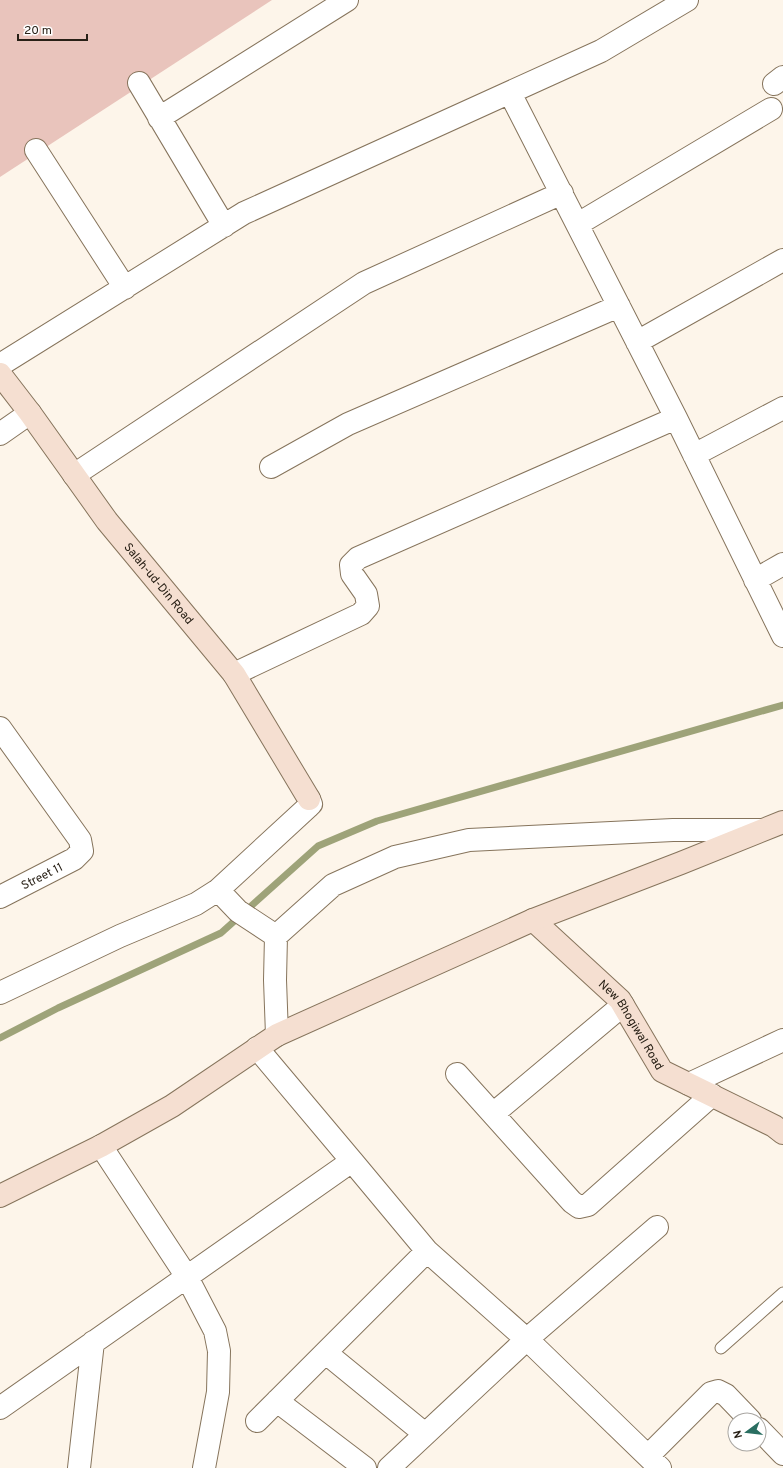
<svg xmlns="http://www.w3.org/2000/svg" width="783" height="1468" viewBox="0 0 783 1468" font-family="Overpass,sans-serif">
<rect width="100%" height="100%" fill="#fdf5ea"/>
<path fill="#e9c4bc" d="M0,0H272L0,177Z"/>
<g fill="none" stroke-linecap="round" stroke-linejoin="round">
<path stroke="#9ea379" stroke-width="7" d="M0,1038L58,1008L221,933L318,846L377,821L783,705"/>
<defs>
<path id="lane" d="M721,1348L783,1293"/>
<path id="street" d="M139,83L224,226
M774,84L783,77
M510,93L676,418L783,636
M159,118L347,0
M36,150L125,288
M578,224L771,109
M637,342L783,260
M0,365L244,213L601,51L687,0
M0,434L30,413
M694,455L783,408
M271,467L348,424L619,306
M74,475L364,283L562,193
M755,580L783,564
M234,674L361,614L368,606L366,594L352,574L351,565L358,558L676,418
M0,728L80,840L82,851L74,859L0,897
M218,890L238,911L276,936
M0,993L120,936L196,904L218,890L308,807L311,804L309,799
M277,1035L275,980L276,936L333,885L395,857L469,840L673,830H761
M257,1048L352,1161
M457,1074L572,1202L579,1207L588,1205L712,1095
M689,1084L783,1040
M493,1114L623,1005
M101,1146L187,1277L215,1331L219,1351L218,1392L204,1468
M326,1353L425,1434
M277,1401L365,1468
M0,1408L352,1161L427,1251L534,1346L660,1468
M257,1421L427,1251
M759,1429L783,1454
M648,1456L711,1393L718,1391L726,1395L750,1420
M79,1468L93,1342
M389,1468L526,1340L657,1227"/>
<g id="secondary">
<path id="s1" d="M0,374L30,413L107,521L234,674L309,799"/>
<path id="s2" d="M533,920L620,1000L662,1071L774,1126L783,1133"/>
<path d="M0,1196L101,1146L172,1106L277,1035L533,920L681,863L783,822"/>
</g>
</defs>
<use href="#lane" stroke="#86745c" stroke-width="13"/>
<use href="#street" stroke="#86745c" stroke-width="24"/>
<use href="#secondary" stroke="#86745c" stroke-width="24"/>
<use href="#lane" stroke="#fff" stroke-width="11"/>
<use href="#street" stroke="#fff" stroke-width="22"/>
<use href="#secondary" stroke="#f5dfd1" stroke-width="22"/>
</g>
<g text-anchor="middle" stroke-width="3" stroke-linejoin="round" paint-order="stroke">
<g font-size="12" fill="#282016" stroke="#fff">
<text dy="4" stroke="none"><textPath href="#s1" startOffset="263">Salah-ud-Din Road</textPath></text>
<text transform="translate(42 876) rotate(-27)" y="4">Street 11</text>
<text dy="4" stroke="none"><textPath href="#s2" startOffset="145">New Bhogiwal Road</textPath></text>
</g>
</g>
<g transform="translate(747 1432) rotate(255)"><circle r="19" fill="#ffffff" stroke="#a9a6a2"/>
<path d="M0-3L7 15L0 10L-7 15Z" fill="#296e61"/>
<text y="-6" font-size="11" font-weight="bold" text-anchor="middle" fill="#282016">N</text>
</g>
<path d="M18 34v6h69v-6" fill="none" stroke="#282016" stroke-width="2"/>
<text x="24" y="34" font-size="12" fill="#282016" stroke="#ffffff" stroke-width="3" paint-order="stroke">20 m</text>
</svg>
